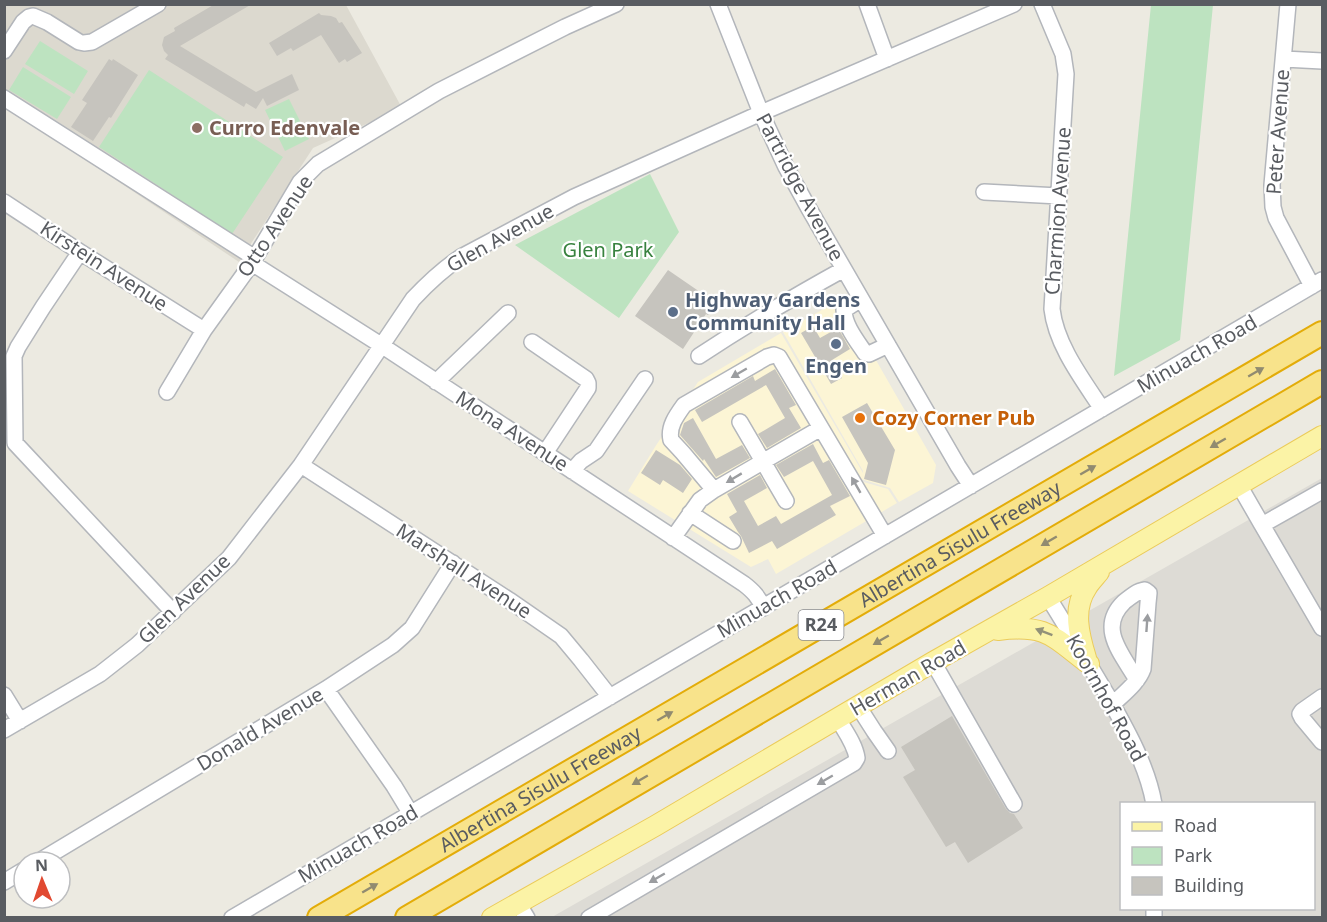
<svg xmlns="http://www.w3.org/2000/svg" width="1327" height="922" viewBox="0 0 1327 922" font-family="'Noto Sans',sans-serif">
<rect width="100%" height="100%" fill="#eceae1"/>
<path fill="#fcf5d5" d="M841,299L936,465L933,483L899,502L890,488L861,479L860,481L888,489L897,503L776,574L768,559L751,567L628,491L655,447L698,382L781,333L863,473V471L783,332Z"/>
<path fill="#dddbd5" fill-rule="evenodd" d="M1322,478V917H552ZM1122,804H1314V908H1122Z"/>
<path fill="#dcd9cf" d="M4,5H346L402,108L313,148L239,262L5,106Z"/>
<path fill="#bde3c0" d="M1151,5H1213L1180,340L1114,376Z
M40,41L88,71L74,94L25,64Z
M23,67L71,97L57,119L9,90Z
M149,70L283,157L232,234L99,147Z
M289,99L309,139L285,151L265,110Z
M650,174L679,232L619,318L515,245Z"/>
<path fill="#c6c4be" d="M215,4H252L180,46L256,92L292,74L299,90L267,106L263,98L256,109L246,103L244,107L165,59L168,55L164,51L162,45L164,37L175,31L174,28Z
M319,13L321,15L331,16L336,18L339,23L342,22L362,53L347,62L345,59L339,63L321,35L293,51L291,48L277,56L269,43Z
M109,59L112,61L113,59L138,75L111,118L109,117L93,141L71,127L87,103L82,100Z
M668,270L716,303L708,315L706,314L683,349L635,316Z
M813,326L820,338L838,328L850,349L832,360L842,378L831,384L801,333Z
M775,369L796,405L789,408L801,428L767,448L758,434L785,418L766,385L702,422L695,410L753,376L755,381Z
M867,403L895,450L886,485L864,479L868,463L842,417Z
M693,418L716,459L742,445L750,458L716,477L704,459L703,461L680,435L684,423Z
M813,444L823,463L829,460L850,496L830,506L836,515L777,549L772,541L749,553L741,536L738,532L729,517L737,512L727,494L760,475L767,488L744,501L758,526L776,516L781,524L832,495L813,461L784,477L776,465Z
M656,450L680,465L692,479L683,493L663,480L660,485L641,473Z
M952,716L1006,809L1010,813L1014,814L1023,828L968,863L955,842L946,847L903,777L915,770L901,747Z"/>
<g fill="none" stroke-linecap="round" stroke-linejoin="round">
<defs>
<path id="minor" d="M718,4L761,113L786,167L808,207L958,466L971,486
M867,4L887,59
M1042,4L1063,54L1066,74L1052,309C1056,345 1083,380 1102,409
M1288,4L1272,185L1273,207L1276,218L1312,286
M4,51L23,22L29,17L33,16L47,22L79,42L84,43L92,42L158,4
M1284,59L1322,61
M4,98L255,258
M984,192L1059,196
M4,202L80,252L204,330
M80,252L43,307L18,347L14,356L15,443L173,612
M252,263L381,345L744,584C753,591 759,597 763,608
M861,299L844,310C844,325 857,341 865,353L869,354L888,345
M532,342L586,379L588,383V388L545,453
M699,356C746,325 795,296 844,269
M436,382L508,313
M167,392L204,330L252,263L300,182L318,164L439,91L565,27L616,4
M740,422L786,501
M301,465L509,600L561,636L581,660L610,697
M572,471L581,461L596,451L645,379
M1239,485L1262,525L1322,491
M714,490L683,453L671,440C668,427 676,416 684,405L767,357L774,355L779,357L885,536
M690,513L733,541
M1262,525L1322,628
M673,538L700,500L714,490L821,428
M1048,597C1068,629 1087,661 1106,693C1125,727 1147,764 1154,804
M933,662L1014,804
M326,689L394,786L411,814
M4,695L20,721
M1112,705C1123,694 1138,683 1143,669L1148,603L1149,593L1145,590C1137,591 1130,597 1124,602C1097,628 1122,654 1137,680
M858,706L874,731L888,751
M4,730L100,674L137,645L229,558L301,465L413,299C428,283 443,269 461,257L574,197L761,113L1014,4
M1322,742L1302,718L1300,714L1302,711L1322,697
M38,862L326,689L393,645L412,628L453,563
M4,882L24,870
M518,903L527,918
M232,918L1322,280
M589,918L854,763L857,758C855,744 845,731 838,719
M1154,918V908"/>
<path id="major" d="M998,630C1047,624 1052,636 1089,664
M1086,658C1079,635 1072,609 1087,587C1090,582 1095,577 1099,572
M492,918L655,826L933,662L1048,597L1322,436"/>
<g id="highway">
<path id="s1" d="M319,918L1322,333"/>
<path d="M407,918L1322,382"/>
</g>
</defs>
<use href="#minor" stroke="#b3b6bb" stroke-width="18"/>
<use href="#major" stroke="#ebcb5a" stroke-width="22"/>
<use href="#highway" stroke="#e3ac09" stroke-width="26"/>
<use href="#minor" stroke="#fff" stroke-width="15"/>
<use href="#major" stroke="#fbf3a6" stroke-width="20"/>
<use href="#highway" stroke="#f8e38b" stroke-width="22"/>
</g>
<defs><path id="oneway-solid" d="M-6-.8H1V-3.2L6.5 0L1 3.2V.8H-6Z" transform="scale(1.5)"/></defs>
<g fill="#918b70">
<use href="#oneway-solid" transform="translate(1256 372) rotate(-30)"/>
<use href="#oneway-solid" transform="translate(1218 443) rotate(150)"/>
<use href="#oneway-solid" transform="translate(1088 470) rotate(-30)"/>
<use href="#oneway-solid" transform="translate(1049 541) rotate(150)"/>
<use href="#oneway-solid" transform="translate(881 640) rotate(150)"/>
<use href="#oneway-solid" transform="translate(665 716) rotate(-30)"/>
<use href="#oneway-solid" transform="translate(640 780) rotate(150)"/>
<use href="#oneway-solid" transform="translate(370 888) rotate(-30)"/>
</g>
<g fill="#9b9da0">
<use href="#oneway-solid" transform="translate(739 373) rotate(150)"/>
<use href="#oneway-solid" transform="translate(734 478) rotate(149)"/>
<use href="#oneway-solid" transform="translate(856 485) rotate(-120)"/>
<use href="#oneway-solid" transform="translate(1147 623) rotate(-86)"/>
<use href="#oneway-solid" transform="translate(825 780) rotate(150)"/>
<use href="#oneway-solid" transform="translate(657 878) rotate(150)"/>
</g>
<use fill="#929179" href="#oneway-solid" transform="translate(1044 632) rotate(-159)"/>
<circle fill="#8d6e63" stroke="#fff" stroke-width="2" cx="197" cy="128" r="6"/>
<g fill="#5c6f8a" stroke="#fff" stroke-width="2">
<circle cx="673" cy="312" r="6"/>
<circle cx="836" cy="344" r="6"/>
</g>
<circle fill="#e8710a" stroke="#fff" stroke-width="2" cx="860" cy="418" r="6"/>
<g text-anchor="middle" stroke-width="4.5" stroke-linejoin="round" paint-order="stroke">
<rect fill="#fff" stroke="#8b8d90" stroke-width="1.5" x="798.5" y="610" width="45" height="30" rx="4.5"/>
<g font-size="18" font-weight="bold" fill="#595c61">
<text x="821" y="631">R24</text>
</g>
<g font-size="20" font-weight="bold" fill="#785e54" stroke="#fff" text-anchor="start">
<text x="209" y="135">Curro Edenvale</text>
</g>
<g font-size="20" fill="#595c61" stroke="#fff">
<text transform="translate(1278 132) rotate(-86)" y="7">Peter Avenue</text>
<text transform="translate(800 187) rotate(62)" y="7">Partridge Avenue</text>
<text transform="translate(1058 211) rotate(-86)" y="7">Charmion Avenue</text>
<text transform="translate(275 226) rotate(-56)" y="7">Otto Avenue</text>
<text transform="translate(500 238) rotate(-29)" y="7">Glen Avenue</text>
<text transform="translate(104 266) rotate(33)" y="7">Kirstein Avenue</text>
<text transform="translate(1197 354) rotate(-30)" y="7">Minuach Road</text>
<text transform="translate(512 431) rotate(33)" y="7">Mona Avenue</text>
<text dy="7" stroke="none"><textPath href="#s1" startOffset="742">Albertina Sisulu Freeway</textPath></text>
<text transform="translate(464 571) rotate(33)" y="7">Marshall Avenue</text>
<text transform="translate(184 599) rotate(-44)" y="7">Glen Avenue</text>
<text transform="translate(777 599) rotate(-30)" y="7">Minuach Road</text>
<text transform="translate(908 678) rotate(-30)" y="7">Herman Road</text>
<text transform="translate(1106 698) rotate(61)" y="7">Koornhof Road</text>
<text transform="translate(260 729) rotate(-31)" y="7">Donald Avenue</text>
<text dy="7" stroke="none"><textPath href="#s1" startOffset="256">Albertina Sisulu Freeway</textPath></text>
<text transform="translate(358 844) rotate(-30)" y="7">Minuach Road</text>
</g>
<g font-size="20" fill="#38823f" stroke="#fff">
<text x="608" y="257">Glen Park</text>
</g>
<g font-size="20" font-weight="bold" fill="#4e5e75" stroke="#fff" text-anchor="start">
<text x="685" y="307">Highway Gardens<tspan x="685" dy="23">Community Hall</tspan></text>
<text x="836" y="373" text-anchor="middle">Engen</text>
</g>
<g font-size="20" font-weight="bold" fill="#c56008" stroke="#fff" text-anchor="start">
<text x="872" y="425">Cozy Corner Pub</text>
</g>
</g>
<rect width="1327" height="922" fill="none" stroke="#595c61" stroke-width="12"/>
<rect x="1120" y="802" width="195" height="108" fill="#ffffff" stroke="#bdbec0" stroke-width="1.5"/>
<rect x="1132" y="822" width="30" height="9" fill="#fbf3a6" stroke="#bdbec0" stroke-width="1.5"/>
<text x="1174" y="832" font-size="18" fill="#595c61">Road</text>
<rect x="1132" y="847" width="30" height="18" fill="#bde3c0" stroke="#bdbec0" stroke-width="1.5"/>
<text x="1174" y="862" font-size="18" fill="#595c61">Park</text>
<rect x="1132" y="877" width="30" height="18" fill="#c6c4be" stroke="#bdbec0" stroke-width="1.5"/>
<text x="1174" y="892" font-size="18" fill="#595c61">Building</text>
<g transform="translate(42 880) rotate(358)"><circle r="28" fill="#ffffff" stroke="#bdbec0" stroke-width="1.5"/>
<path d="M0-4.5L10 22L0 15L-10 22Z" fill="#e14931"/>
<text y="-9" font-size="16" font-weight="bold" text-anchor="middle" fill="#595c61">N</text>
</g>
</svg>
